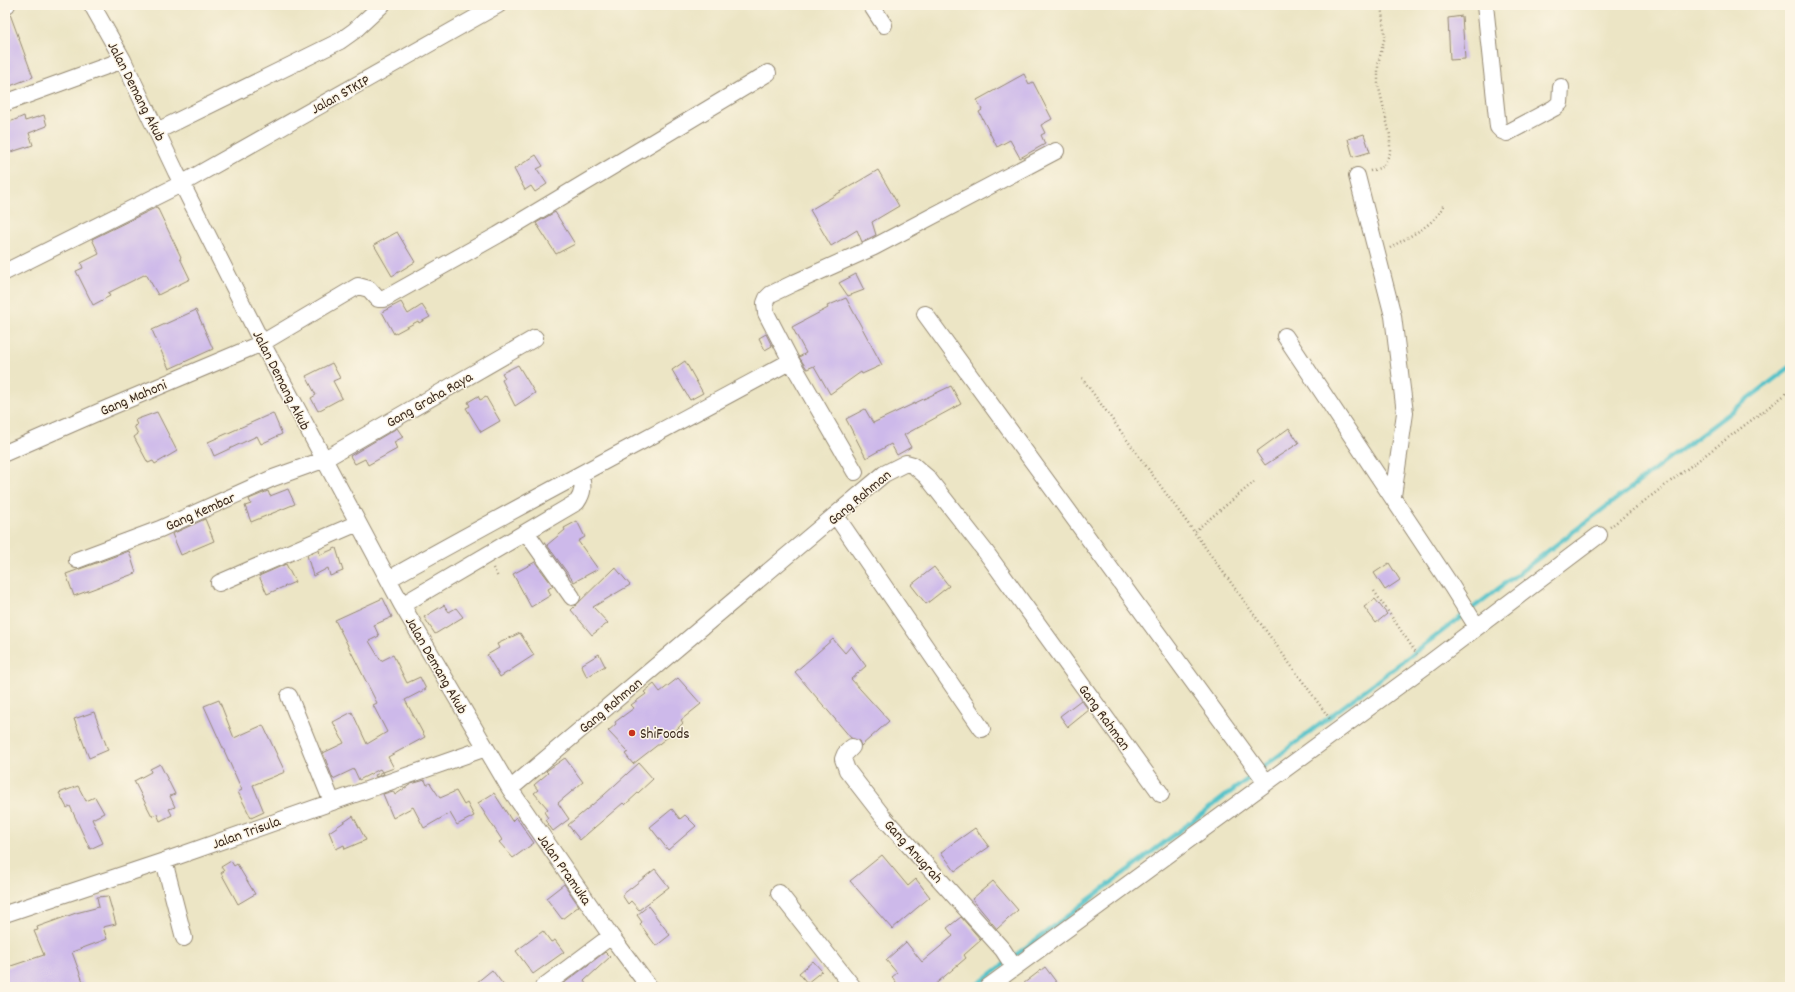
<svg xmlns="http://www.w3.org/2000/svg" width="1795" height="992" viewBox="0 0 1795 992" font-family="Dekko,sans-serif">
<rect width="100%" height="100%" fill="#fcf5e5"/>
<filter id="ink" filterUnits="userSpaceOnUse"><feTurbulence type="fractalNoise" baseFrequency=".025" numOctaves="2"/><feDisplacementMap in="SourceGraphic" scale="8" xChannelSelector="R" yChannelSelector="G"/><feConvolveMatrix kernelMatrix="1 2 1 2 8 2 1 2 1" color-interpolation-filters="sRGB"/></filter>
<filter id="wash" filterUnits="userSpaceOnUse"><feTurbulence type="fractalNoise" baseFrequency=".012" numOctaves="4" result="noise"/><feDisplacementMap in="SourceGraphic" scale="16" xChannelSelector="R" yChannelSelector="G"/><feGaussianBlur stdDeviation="0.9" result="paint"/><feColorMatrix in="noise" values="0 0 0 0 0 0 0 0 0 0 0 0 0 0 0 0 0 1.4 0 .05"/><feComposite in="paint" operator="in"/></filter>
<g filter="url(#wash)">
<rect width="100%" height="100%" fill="#ece5c5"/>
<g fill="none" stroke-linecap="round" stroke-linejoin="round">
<path stroke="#54c2c9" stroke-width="4.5" d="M974,987L1790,367"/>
</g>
<g id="blocks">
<path fill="#cdb9ea" d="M10,14L33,77L5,88V15Z
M1462,16L1465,59L1450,60L1448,18Z
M1024,74L1029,84L1033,82L1052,119L1041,125L1045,133L1041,135L1045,144L1020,158L1010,140L997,147L979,112L982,110L977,100Z
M44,115L47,126L29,133L33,145L5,154V124L24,116L25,121Z
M1364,134L1370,152L1353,157L1348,139Z
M536,155L543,166L537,169L547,184L535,192L531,186L525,190L514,169Z
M878,170L899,206L872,222L876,235L862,242L857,230L831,246L810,210Z
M157,207L181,257L180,258L190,279L158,295L146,274L108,293L110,296L93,305L76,271L83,268L81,263L99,254L92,239Z
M555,212L575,244L556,254L536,223Z
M397,232L415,262L392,276L374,245Z
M856,274L864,290L848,296L839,283Z
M846,298L882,365L862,374L861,372L830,394L814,366L807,369L799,357L806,353L792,327L828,308L827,306Z
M401,302L408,314L422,305L430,317L419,323L418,321L394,334L382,312Z
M196,310L213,349L169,369L152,330Z
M766,334L772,346L765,350L759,338Z
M685,361L703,393L690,400L672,370Z
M332,363L340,378L333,381L342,398L318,411L311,398L316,395L306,376Z
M518,365L535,393L515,406L502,380L505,378L502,373Z
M951,386L961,404L904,435L911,447L897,455L891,444L866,458L846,419L865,409L873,423Z
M478,396L480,400L486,397L500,421L481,432L466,408L470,406L468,402Z
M157,412L177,451L155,464L153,461L148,463L134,437L138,434L134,426L137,425L135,420Z
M273,413L282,434L261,444L257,436L214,456L208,442Z
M397,428L403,437L394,442L397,449L368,465L365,459L355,464L350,456Z
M1289,428L1299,443L1265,465L1256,452Z
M288,489L295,504L251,522L245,506L251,504L249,499L268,491L270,496Z
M205,519L214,541L181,555L172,534Z
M577,521L585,537L578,541L598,569L574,582L547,545L565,530L564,528Z
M336,548L343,571L330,576L328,568L313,576L307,555L319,550L320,555Z
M129,551L136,573L74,596L66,574Z
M535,562L553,586L548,589L551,595L531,607L513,574Z
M1389,563L1400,580L1385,590L1374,573Z
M286,564L295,582L267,594L259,576Z
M615,567L630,585L593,607L608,623L592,635L571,610Z
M934,567L949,586L926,604L911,585Z
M383,598L392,617L374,625L379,636L369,641L381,661L393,655L407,683L420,677L426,689L405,700L425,737L388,757L394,768L383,772L384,774L376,777L375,775L382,772L380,769L359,780L354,769L333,779L323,753L344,743L333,722L352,712L367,744L387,732L373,705L377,703L335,620Z
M1375,599L1387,614L1376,623L1364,607Z
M444,605L449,612L456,608L463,617L435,634L424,617Z
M520,633L534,655L500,677L487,655L499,648L497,644Z
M833,639L845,653L851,646L866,666L851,679L889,721L861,746L859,741L851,738L795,672Z
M599,654L605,666L587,677L581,665Z
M678,678L701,704L681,720L683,723L673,733L633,764L625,754L628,752L608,731L616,724L615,722L634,708L631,705L646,694L644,692L654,684L660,692Z
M219,700L234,738L263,725L285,772L253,785L264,812L251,818L238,792L242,790L204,706Z
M1081,700L1089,710L1068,727L1060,716Z
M94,712L108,750L89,758L74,719Z
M565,758L583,782L558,803L569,819L553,831L545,820L548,818L544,812L548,809L534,793L538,790L534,785L548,773L546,771Z
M639,763L653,779L625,805L623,803L580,840L568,825L604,795Z
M160,764L175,794L170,796L175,807L169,809L172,815L160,821L157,814L152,816L134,781L151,772L150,769Z
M425,780L427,785L430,783L440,798L456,791L464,805L467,803L474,816L457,825L450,813L424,828L413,807L393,818L383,794L393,791L395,795L411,784Z
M78,786L86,801L95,797L104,813L92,819L103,843L90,849L70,806L67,808L59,793Z
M494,793L512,821L516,817L534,843L513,858L499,842L502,840L478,803Z
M672,809L680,819L685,815L696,826L668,850L650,827Z
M353,816L366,840L345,849L344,845L336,849L329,832Z
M975,828L989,847L955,871L941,852Z
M882,855L908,886L916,879L930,897L892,929L850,881Z
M231,861L234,866L237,864L255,894L238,904L221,873L224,871L221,867Z
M655,869L669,887L639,910L631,901L628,904L622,895Z
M993,881L1018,910L997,929L972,899Z
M564,884L579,906L562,919L546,898Z
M108,896L116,924L103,927L107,939L72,952L85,987H5V968L44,955L34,931L38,930L37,927L76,913L99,907L97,897Z
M648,906L670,935L656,946L640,924L642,922L637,915Z
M961,917L981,940L964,955L966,958L932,987H900L892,977L897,973L886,960L906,942L922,962L953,936L947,928Z
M543,931L551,942L555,940L564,952L533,974L516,951Z
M605,952L610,957L584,981L588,987H559Z
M813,961L822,971L807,983L799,973Z
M1045,967L1060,987H1019Z
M492,970L505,987H471Z"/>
</g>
</g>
<g filter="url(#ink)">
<use href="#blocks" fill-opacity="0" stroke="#948872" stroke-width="1"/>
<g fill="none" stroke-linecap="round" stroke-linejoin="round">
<defs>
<path id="minor" d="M92,5L123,60L176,172L262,343L402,605L510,789L611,936L649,987
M871,5L884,25
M1485,5L1498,127L1502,131L1507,133L1554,108L1560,103L1561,87
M5,6L7,5
M5,103L123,60
M157,131L340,41L354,31L382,5
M1357,176L1393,316L1405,413L1393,496
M5,272L183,183L498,5
M925,314L1266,782
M1285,336L1452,587L1477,627
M5,453L101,411L262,343L358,286L369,289L378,299H384L498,235L768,73
M855,472L791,361L766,313L765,303L767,298L771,294L794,283L874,247L1056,151
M836,516L982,729
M526,532L572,597
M77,560L160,529L273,478L323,460L535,338
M389,579C522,504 657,434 791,361
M219,583L358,523
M402,605L577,502C584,492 583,486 581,475
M289,696L332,802
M852,747L845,754L843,759L847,770L885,819L1003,950L1014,967
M510,789L884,474L906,463L913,465L927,477L985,551L1161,794
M164,861L184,938
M779,893L853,987
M5,914L164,861L486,748
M543,987L611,936
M988,987L1427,665L1599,535"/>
</defs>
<use href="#minor" stroke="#948872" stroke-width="18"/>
<path stroke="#948872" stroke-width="2.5" stroke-dasharray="1 3" stroke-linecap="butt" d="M1370,171L1383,167L1390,153V135L1378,84V64L1385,36L1381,5
M1390,248C1408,236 1438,225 1444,203
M1082,378L1330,719
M1610,527L1790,391
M1195,531L1254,482
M493,568L498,577
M1374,591L1417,654"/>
<use href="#minor" stroke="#fff" stroke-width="16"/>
</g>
</g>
<circle fill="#c8321e" stroke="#fcf5e5" stroke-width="1.5" cx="632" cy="733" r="4"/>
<g text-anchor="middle" stroke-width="3" stroke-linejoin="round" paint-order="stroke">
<g font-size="15" fill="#3b2a1e" stroke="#fcf5e5">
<text transform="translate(137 91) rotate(63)" y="5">Jalan Demang Akub</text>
<text transform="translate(340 94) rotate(-29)" y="5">Jalan STKIP</text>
<text transform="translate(282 380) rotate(63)" y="5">Jalan Demang Akub</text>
<text transform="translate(133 397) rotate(-23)" y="5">Gang Mahoni</text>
<text transform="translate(429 399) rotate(-30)" y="5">Gang Graha Raya</text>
<text transform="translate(859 497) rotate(-40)" y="5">Gang Rahman</text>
<text transform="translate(200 511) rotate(-24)" y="5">Gang Kembar</text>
<text transform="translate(437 665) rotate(60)" y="5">Jalan Demang Akub</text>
<text transform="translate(610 705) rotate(-40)" y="5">Gang Rahman</text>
<text transform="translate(1105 717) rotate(54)" y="5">Gang Rahman</text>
<text transform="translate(246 832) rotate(-20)" y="5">Jalan Trisula</text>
<text transform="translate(914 851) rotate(48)" y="5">Gang Anugrah</text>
<text transform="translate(565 869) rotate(55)" y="5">Jalan Pramuka</text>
</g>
<g font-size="15" fill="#3b2a1e" stroke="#fcf5e5" text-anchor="start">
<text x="640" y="738">ShiFoods</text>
</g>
</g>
<rect width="1795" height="992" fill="none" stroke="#fcf5e5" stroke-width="20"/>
</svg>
